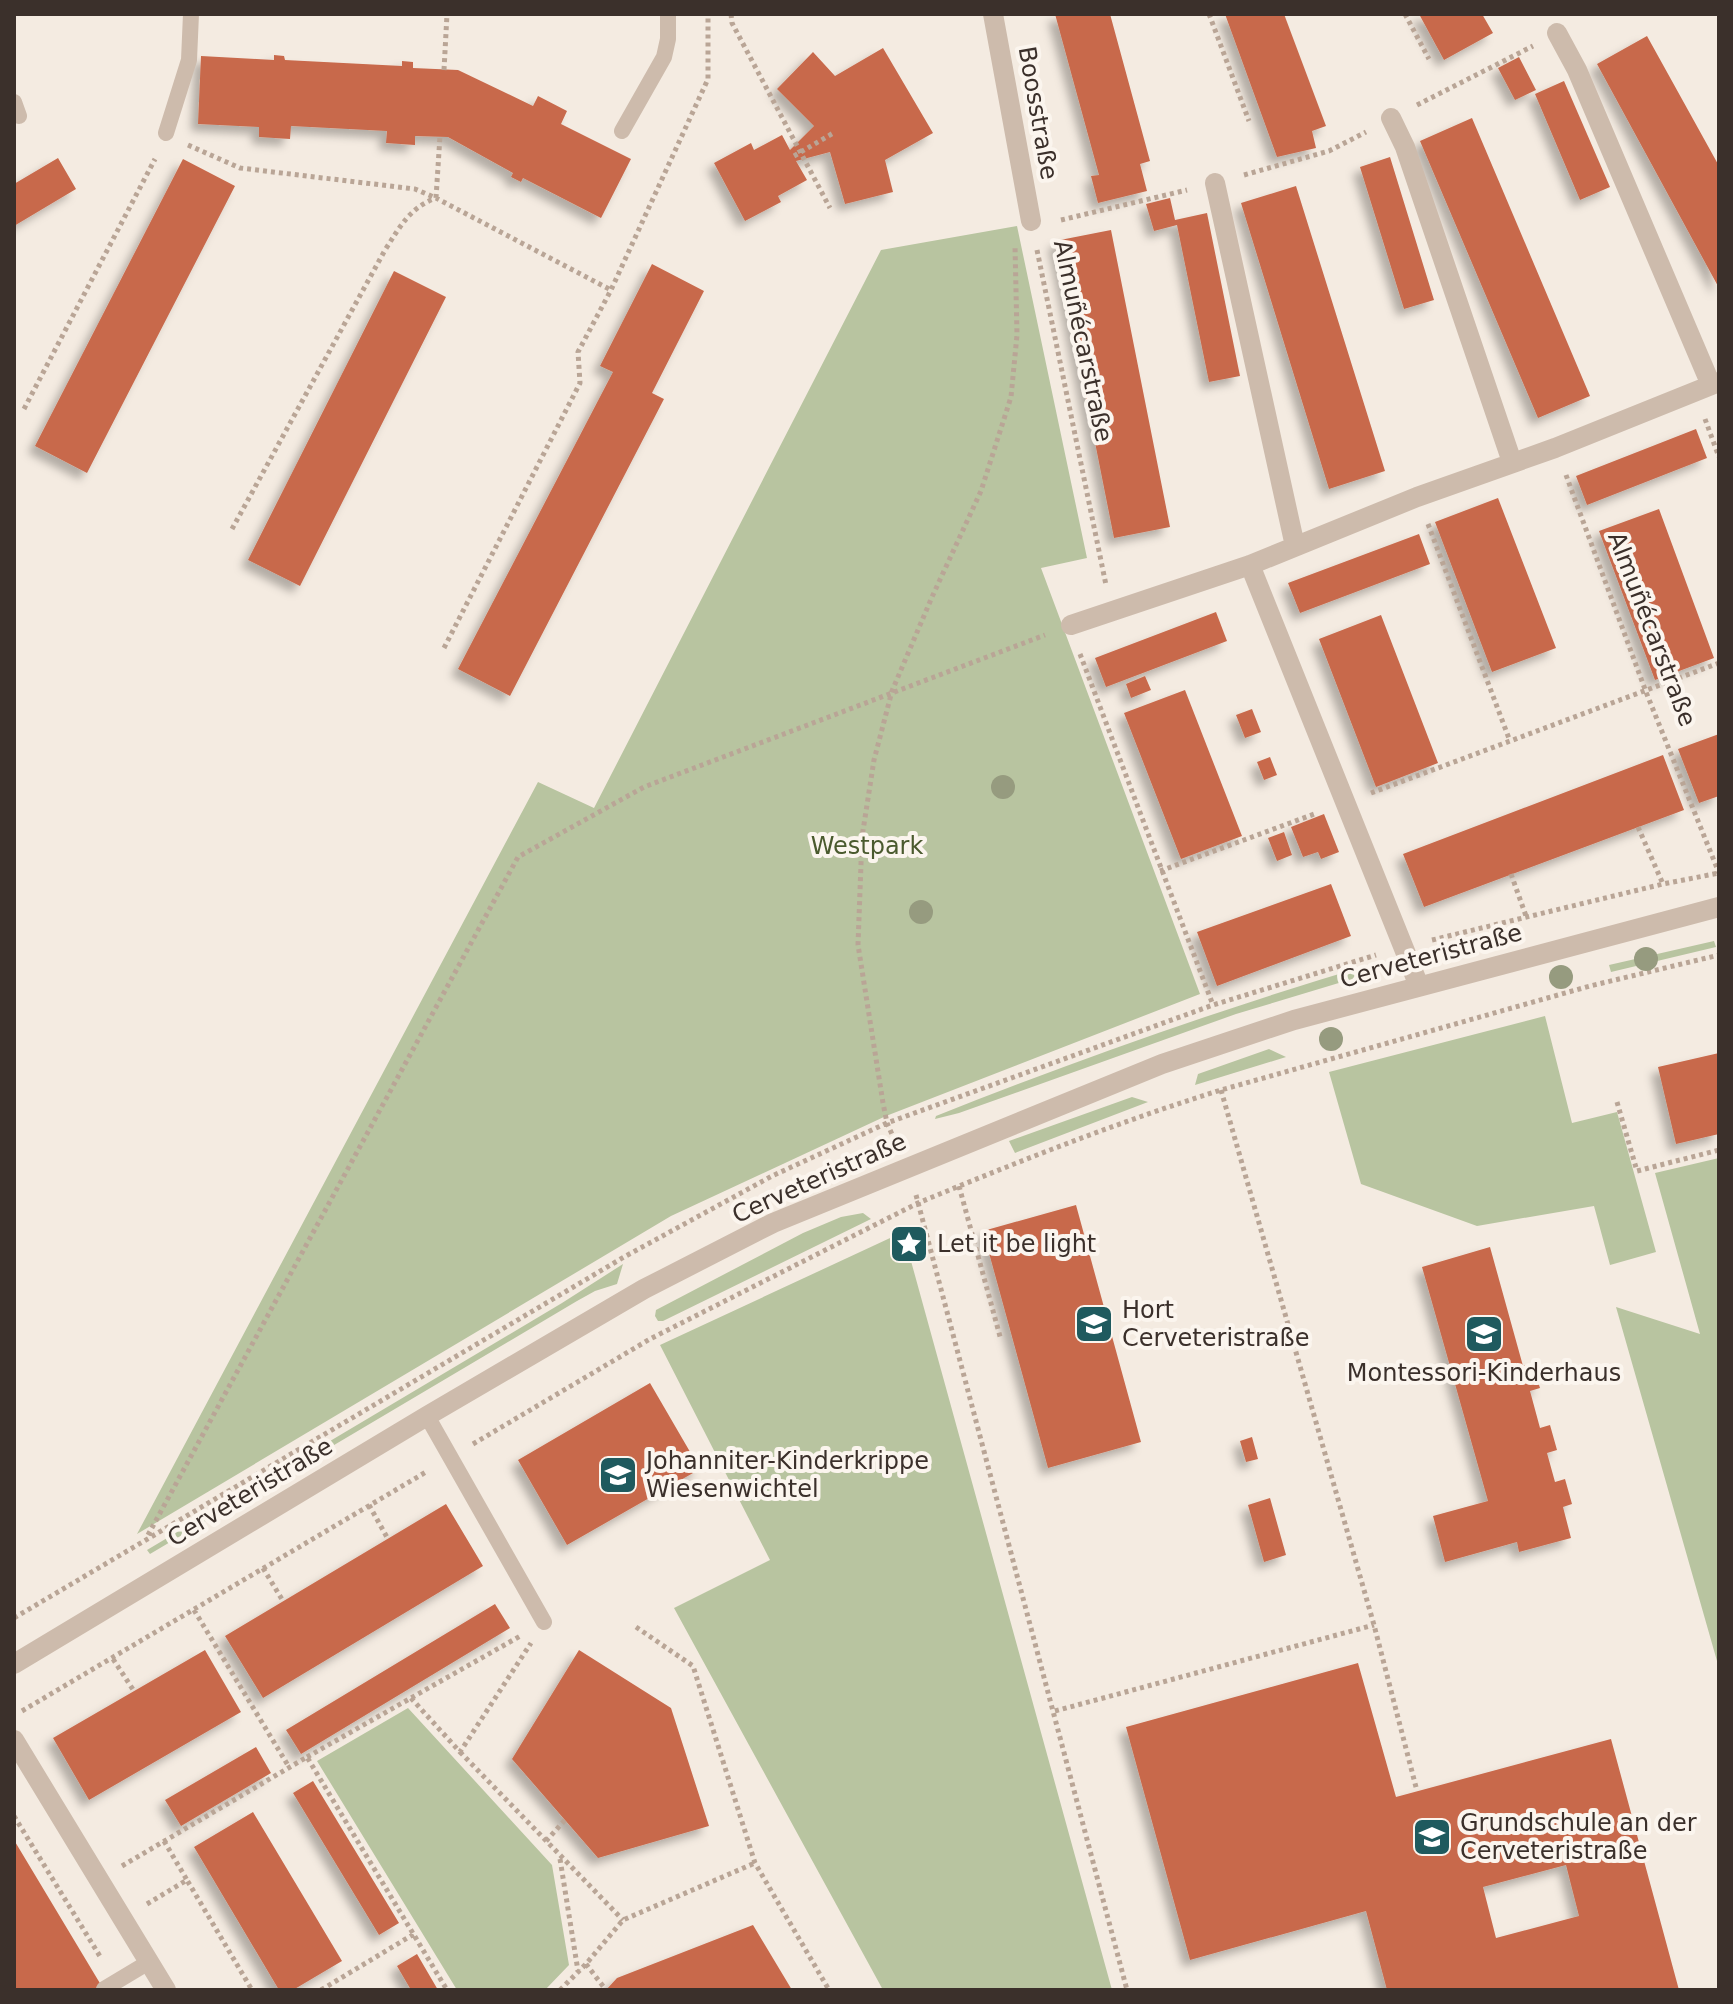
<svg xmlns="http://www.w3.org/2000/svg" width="1733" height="2004" viewBox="0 0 1733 2004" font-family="'DejaVu Sans',sans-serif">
<defs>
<filter id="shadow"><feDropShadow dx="-7" dy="7" stdDeviation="4" flood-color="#0004"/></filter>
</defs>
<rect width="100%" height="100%" fill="#f4ebe1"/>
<path fill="#b8c4a0" d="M1017,226L1087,558L1041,568L1200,994L886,1116L671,1216L137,1534L538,782L594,808L881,250Z
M1714,941L1716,947L1611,972L1609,965Z
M1372,964L1362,976L1236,1014L959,1113L935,1119L936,1116C1079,1059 1224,1008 1372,964Z
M1545,1016L1572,1123L1617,1112L1656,1252L1610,1265L1594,1206L1477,1226L1361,1184L1329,1072Z
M1269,1049L1286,1057L1195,1085L1198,1074Z
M1132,1097L1148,1102L1015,1153L1009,1141Z
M1719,1158V1668L1616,1307L1700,1334L1655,1173Z
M863,1213L871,1219L663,1321H658L655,1316L656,1310L803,1233L841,1217Z
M903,1232L1112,1990H883L674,1608L770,1560L660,1345Z
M623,1264L617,1284L595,1291L577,1301L150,1554L147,1550L562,1303Z
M408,1708L552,1865L569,1965L545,1990H457L317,1761Z"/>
<path fill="#c8694b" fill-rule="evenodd" filter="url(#shadow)" d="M1055,14H1110L1150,161L1140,164L1147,191L1098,203L1091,176L1099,175Z
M1225,14H1284L1326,126L1312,131L1316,148L1277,157Z
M1419,14H1482L1493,33L1444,60Z
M1647,36L1719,166V288L1597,64Z
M883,48L933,133L885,160L893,192L845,204L830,152L796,161L807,180L778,196L781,202L745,221L714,163L751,143L754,150L782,135L790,150L814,126L777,89L813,52L835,76Z
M274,55L284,56L285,60L402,66V61L413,62V68L458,70L533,106L538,96L567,111L561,124L631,159L601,218L523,178L521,182L511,177L513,173L448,137L415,136V145L386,143L387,131L291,126L290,139L259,137V127L198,124L201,56L274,60Z
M1519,57L1536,90L1515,100L1498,68Z
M1564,81L1610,187L1580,200L1535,94Z
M1472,118L1590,396L1538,418L1420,141Z
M1390,157L1434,300L1404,309L1360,167Z
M58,158L76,189L14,226V184Z
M183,159L235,186L87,473L35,446Z
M1296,186L1385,471L1329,489L1241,203Z
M1170,198L1175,220L1207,213L1240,376L1209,382L1177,225L1154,231L1146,204Z
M1111,230L1170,527L1114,538L1055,241Z
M652,264L704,291L652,393L664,399L510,696L458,669L613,372L600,366Z
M394,271L446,297L300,586L248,560Z
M1696,429L1707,458L1587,505L1576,476Z
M1498,498L1556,648L1492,672L1435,522Z
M1659,509L1714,658L1655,680L1599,531Z
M1419,534L1430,564L1300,613L1288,583Z
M1216,612L1227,641L1106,687L1095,658Z
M1381,615L1438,763L1376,787L1319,639Z
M1145,676L1151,690L1131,698L1126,684Z
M1185,690L1242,836L1181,859L1124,713Z
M1252,709L1261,732L1245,738L1236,715Z
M1719,734V796L1699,803L1678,749Z
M1663,755L1684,810L1424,907L1403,854Z
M1270,757L1277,775L1264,780L1257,762Z
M1324,814L1339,852L1321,859L1318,852L1303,857L1291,827Z
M1284,832L1292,855L1277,861L1268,838Z
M1331,884L1351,936L1217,986L1197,932Z
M1719,1053V1134L1676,1144L1658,1067Z
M1076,1205L1141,1442L1048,1468L983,1231Z
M1490,1247L1523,1366L1532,1363L1540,1388L1530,1391L1540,1428L1550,1425L1557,1450L1547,1453L1555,1482L1565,1479L1572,1504L1563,1507L1571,1538L1519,1552L1517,1542L1445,1562L1433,1516L1488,1501L1422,1267Z
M650,1383L700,1469L567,1545L518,1460Z
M1252,1437L1258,1459L1246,1462L1240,1441Z
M1270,1498L1286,1555L1264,1562L1248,1505Z
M446,1504L483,1566L263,1698L225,1636Z
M495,1604L510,1628L301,1754L286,1730Z
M205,1650L241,1712L89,1800L53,1738Z
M579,1650L671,1708L709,1826L598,1858L512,1759Z
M1358,1663L1396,1797L1611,1739L1679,1990H1387L1366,1911L1190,1960L1126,1727ZM1566,1865L1579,1916L1496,1938L1483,1887Z
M256,1747L271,1773L181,1826L165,1800Z
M313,1781L399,1923L379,1935L293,1793Z
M253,1812L342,1961L293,1990H279L194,1847Z
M14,1840L104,1990H14Z
M753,1925L792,1990H606L617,1978Z
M417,1954L438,1990H411L397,1966Z"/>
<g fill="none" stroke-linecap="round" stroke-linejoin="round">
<path stroke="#b9a596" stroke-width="5" stroke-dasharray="4 4" stroke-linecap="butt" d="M731,14L732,23L830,208
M1209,14L1249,121
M1405,14L1429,59
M444,70L447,14
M1417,105L1533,46
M188,145L240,168L415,189L436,198L440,136
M794,156L835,132
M1244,175L1329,151L1366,132
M1061,220L1187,190
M1037,250L1106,585
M24,409L155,159
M1705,419L1719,457
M1566,475L1646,692L1719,873
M1428,524L1510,741
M232,529L385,250C400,227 409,208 436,198L611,290
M444,648L580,383L578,352L611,290L708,79V14
M1080,654L1213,1005
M1371,793L1719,663
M1638,827L1663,884
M1160,871L1317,813
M1511,874L1526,916
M1432,940L1663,884L1719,873
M1221,1090L1374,1625L1417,1791
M1617,1102L1637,1171L1719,1150
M895,1141L887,1123L883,1103L858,945L862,837L874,760L892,691L932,597L981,491L1011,397L1017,335L1015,246
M959,1186L1001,1340
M916,1195L1127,1990
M473,1444L650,1339L918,1203C1017,1162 1118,1122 1221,1090L1590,986L1719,955
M369,1505L388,1539
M148,1535L518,857L644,787L1045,635
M263,1568L283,1601
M194,1610L289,1767
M14,1618L624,1257L772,1176L887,1123L1213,1005L1376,955
M636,1627L693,1666L755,1863L829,1990
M113,1659L134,1691
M411,1698L460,1752L531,1643
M22,1711L426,1472
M1055,1711L1374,1625
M460,1752L623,1920
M307,1757L522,1635
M14,1816L101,1958
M164,1841L187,1880
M546,1841L565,1820
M560,1859L578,1971
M122,1866L307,1757L447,1990
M147,1904L187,1880L252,1990
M586,1964L606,1990
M321,1990L414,1934
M560,1990L586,1964L623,1920L755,1863"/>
<path stroke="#cdbbac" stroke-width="16" d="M14,102L19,116
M622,131L664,57L668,39V14
M166,133L189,60L191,14
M427,1416L544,1622
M104,1989L149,1962"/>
<path stroke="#cdbbac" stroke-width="20" d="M993,14L1031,221
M1557,33L1577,70L1711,385
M1391,118L1405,147L1512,462
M1215,183L1295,546
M1250,565L1419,986
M1071,625L1250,565L1417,497L1555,448L1719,382
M14,1664L427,1416L644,1289L773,1223L1162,1064L1294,1020L1719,907
M14,1740L166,1990"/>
</g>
<g fill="#969b7f">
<circle cx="1003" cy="787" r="12"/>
<circle cx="921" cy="912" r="12"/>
<circle cx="1646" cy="959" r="12"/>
<circle cx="1561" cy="977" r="12"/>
<circle cx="1331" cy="1039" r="12"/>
</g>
<defs>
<symbol id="sight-square" viewBox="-11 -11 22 22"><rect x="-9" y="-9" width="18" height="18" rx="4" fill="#1f5a5e" stroke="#fbf5ee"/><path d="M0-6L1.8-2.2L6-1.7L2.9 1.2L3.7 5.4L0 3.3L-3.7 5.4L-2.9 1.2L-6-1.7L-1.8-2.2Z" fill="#fff"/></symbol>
<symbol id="school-square" viewBox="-11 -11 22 22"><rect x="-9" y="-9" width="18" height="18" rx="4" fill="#1f5a5e" stroke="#fbf5ee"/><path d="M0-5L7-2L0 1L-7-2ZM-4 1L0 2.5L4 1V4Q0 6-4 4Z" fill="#fff"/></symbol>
</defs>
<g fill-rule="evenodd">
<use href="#sight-square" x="887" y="1222" width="44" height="44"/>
<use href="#school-square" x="1072" y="1302" width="44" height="44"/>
<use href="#school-square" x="1462" y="1312" width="44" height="44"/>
<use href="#school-square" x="596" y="1453" width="44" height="44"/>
<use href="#school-square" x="1410" y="1815" width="44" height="44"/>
</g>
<g text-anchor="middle" stroke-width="8" stroke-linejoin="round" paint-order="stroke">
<g font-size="24" fill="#3b302b" stroke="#fbf5ee">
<text transform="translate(1038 113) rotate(80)" y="8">Boosstraße</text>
<text transform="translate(1083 341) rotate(78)" y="8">Almuñécarstraße</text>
<text transform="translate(1652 629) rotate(69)" y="8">Almuñécarstraße</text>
<text transform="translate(1431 956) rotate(-15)" y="8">Cerveteristraße</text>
<text transform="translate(819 1178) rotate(-24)" y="8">Cerveteristraße</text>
<text transform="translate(250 1492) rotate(-31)" y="8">Cerveteristraße</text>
</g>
<g font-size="24" fill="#4a5a2e" stroke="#fbf5ee">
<text x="867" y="854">Westpark</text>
</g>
<g font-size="24" fill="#3b302b" stroke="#fbf5ee" text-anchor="start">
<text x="937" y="1252">Let it be light</text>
<text x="1122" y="1318">Hort<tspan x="1122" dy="28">Cerveteristraße</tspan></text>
<text x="1484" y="1381" text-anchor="middle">Montessori-Kinderhaus</text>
<text x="646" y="1469">Johanniter-Kinderkrippe<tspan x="646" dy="28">Wiesenwichtel</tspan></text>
<text x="1460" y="1831">Grundschule an der<tspan x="1460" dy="28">Cerveteristraße</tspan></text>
</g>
</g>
<rect width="1733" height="2004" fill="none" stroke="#3b302b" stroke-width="32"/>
</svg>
